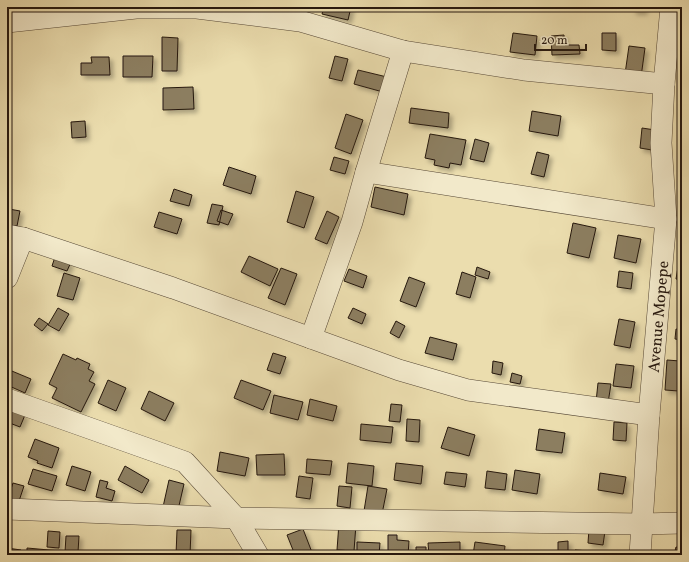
<svg xmlns="http://www.w3.org/2000/svg" width="689" height="562" viewBox="0 0 689 562" font-family="Vollkorn,serif">
<defs>
<filter id="shadow"><feDropShadow dx="3.5" dy="3.5" stdDeviation="2" flood-color="#0004"/></filter>
</defs>
<rect width="100%" height="100%" fill="#ebddae"/>
<filter id="stains"><feTurbulence type="fractalNoise" baseFrequency=".005" numOctaves="4"/><feColorMatrix values="0 0 0 0 .2 0 0 0 0 .09 0 0 0 0 .02 0 0 0 .5 -.17"/></filter>
<radialGradient id="worn" r=".72"><stop offset=".6" stop-color="#630" stop-opacity="0"/><stop offset="1" stop-color="#630" stop-opacity=".3"/></radialGradient>
<path fill="#8c7e61" stroke="#25170e" filter="url(#shadow)" d="M324,7H351L348,20L322,14Z
M633,7H644V11H633Z
M513,33L537,36L535,55L510,52Z
M602,33H616V51L602,50Z
M564,35L565,45H579L580,54L552,55L551,36Z
M162,37L178,38L177,71H162Z
M629,46L645,48L641,77L625,74Z
M123,56H153L152,77H123Z
M335,56L348,59L342,81L329,78Z
M91,57H109L110,75H81V63H92Z
M358,70L387,77L383,92L354,84Z
M193,87L194,109L163,110V88Z
M411,108L449,113L448,128L409,123Z
M532,111L561,116L558,136L529,131Z
M346,114L363,120L351,154L335,148Z
M85,121L86,137L72,138L71,122Z
M642,128L655,130L652,150L640,148Z
M430,134L466,140L461,165L450,163L449,168L434,165L435,160L425,158Z
M475,139L489,143L484,162L470,159Z
M537,152L549,155L544,177L531,174Z
M334,157L349,161L345,174L330,170Z
M229,167L256,176L251,194L223,185Z
M375,187L408,194L404,215L371,207Z
M174,189L192,195L189,206L170,201Z
M296,191L314,197L304,228L287,222Z
M212,204L223,206L219,225L207,223Z
M9,209L20,211L17,226L7,225Z
M221,210L233,214L228,225L217,221Z
M327,211L339,217L327,244L315,239Z
M159,212L182,219L177,234L154,227Z
M573,223L596,228L589,258L567,253Z
M618,235L641,239L636,263L614,258Z
M249,256L278,269L270,286L241,272Z
M55,257L71,262L67,271L52,266Z
M679,261L682,262V280L676,279Z
M477,267L490,272L488,279L475,275Z
M281,268L297,274L285,305L268,298Z
M349,269L367,276L363,288L344,281Z
M619,271L633,273L631,289L617,287Z
M462,272L476,277L470,298L456,294Z
M64,273L80,278L73,300L57,296Z
M409,277L425,283L416,307L400,301Z
M58,308L69,314L59,331L48,325Z
M353,308L366,314L362,324L348,318Z
M39,318L48,324L42,331L34,325Z
M619,319L635,322L630,348L614,345Z
M396,321L405,326L399,338L390,333Z
M676,329L682,330V340L675,339Z
M430,337L457,344L453,360L425,353Z
M273,353L286,357L280,374L267,370Z
M63,354L76,360L77,358L90,364L88,369L94,372L89,381L95,384L81,412L52,398L57,388L49,384Z
M667,360L680,361L679,391L665,390Z
M493,361L503,363L501,375L492,373Z
M616,364L634,366L631,388L613,386Z
M7,369L31,379L25,393L7,385Z
M512,373L522,376L520,384L510,382Z
M108,380L126,388L116,411L98,403Z
M241,380L271,391L263,410L234,398Z
M598,383L611,384L608,403L596,402Z
M149,391L174,403L165,421L141,409Z
M274,395L303,402L298,420L270,413Z
M310,399L337,406L333,421L307,415Z
M391,404L402,405L400,422L389,421Z
M7,408L25,415L20,427L7,422Z
M407,419L420,420L419,442L406,441Z
M614,422L627,423L626,441L613,440Z
M361,424L393,427L391,443L360,440Z
M448,427L475,435L469,456L441,448Z
M539,429L565,433L562,453L536,450Z
M35,439L59,448L52,468L37,463L38,461L28,457Z
M220,452L249,458L245,476L217,471Z
M284,454L285,475H257L256,455Z
M307,459L332,461L330,475L306,473Z
M348,463L374,466L372,486L346,483Z
M396,463L423,466L421,484L394,480Z
M72,466L91,472L85,491L66,485Z
M125,466L149,480L142,493L118,480Z
M33,469L57,476L52,491L28,484Z
M515,470L540,474L537,494L512,490Z
M487,471L507,474L505,490L485,488Z
M446,472L467,474L465,487L444,484Z
M600,473L626,477L623,494L598,490Z
M299,476L313,478L310,499L296,497Z
M100,480L108,482L106,488L115,491L112,501L96,497Z
M169,480L184,484L178,510L163,507Z
M13,483L24,486L19,501L8,498Z
M339,486L352,487L350,508L337,506Z
M368,486L387,489L382,514L364,511Z
M339,523L356,524L354,551L337,550Z
M303,529L313,555H295L287,535Z
M589,529L605,531L603,545L588,543Z
M177,530H191L190,555H176Z
M48,531L60,532L59,548L47,547Z
M388,535H397V540L409,541L408,555H388Z
M66,536H79L78,552H65Z
M568,541V555H558V542Z
M357,542L380,543L379,555H357Z
M460,542V555H429L428,543Z
M475,542L505,546L504,555H473Z
M416,547H426V555H416Z
M676,547L682,548V555H674Z
M7,548L21,550L20,555H7Z
M27,548L60,551V555H27Z
M575,550L605,552V555H575Z
M230,552V555H196V554Z
M535,553L546,554V555H535Z"/>
<g fill="none" stroke-linecap="round" stroke-linejoin="round">
<defs>
<g id="minor">
<path d="M7,22L136,8H197L300,21L403,51L524,70L664,84"/>
<path d="M366,172L666,219"/>
<path d="M7,235L23,238L173,288L399,370L468,390L649,415"/>
<path d="M7,278L23,238"/>
<path d="M311,338L352,222L366,172L403,51"/>
<path d="M7,399L185,462L236,518L258,555"/>
<path d="M7,509L236,518L642,524L682,523"/>
<path id="s1" d="M640,555L649,415L666,219L661,143L664,84L671,7"/>
</g>
</defs>
<use href="#minor" stroke="#564836" stroke-width="22"/>
<use href="#minor" stroke="#f2e9ca" stroke-width="21"/>
</g>
<g text-anchor="middle" stroke-width="3.5" stroke-linejoin="round" paint-order="stroke">
<g font-size="16" fill="#25170e" stroke="#f2e9ca">
<text dy="6" stroke="none"><textPath href="#s1" startOffset="239">Avenue Mopepe</textPath></text>
</g>
</g>
<rect width="689" height="562" fill="none" stroke="#ebddae" stroke-width="24"/>
<rect x="8" y="8" width="673" height="546" fill="none" stroke="#25170e" stroke-width="2"/>
<rect x="12" y="12" width="665" height="538" fill="none" stroke="#25170e"/>
<path d="M535 44v6h51v-6" fill="none" stroke="#25170e" stroke-width="2"/>
<text x="541" y="44" font-size="12" fill="#25170e" stroke="#f2e9ca" stroke-width="3" paint-order="stroke">20 m</text>
<rect width="100%" height="100%" filter="url(#stains)"/>
<rect width="100%" height="100%" fill="url(#worn)"/>
</svg>
